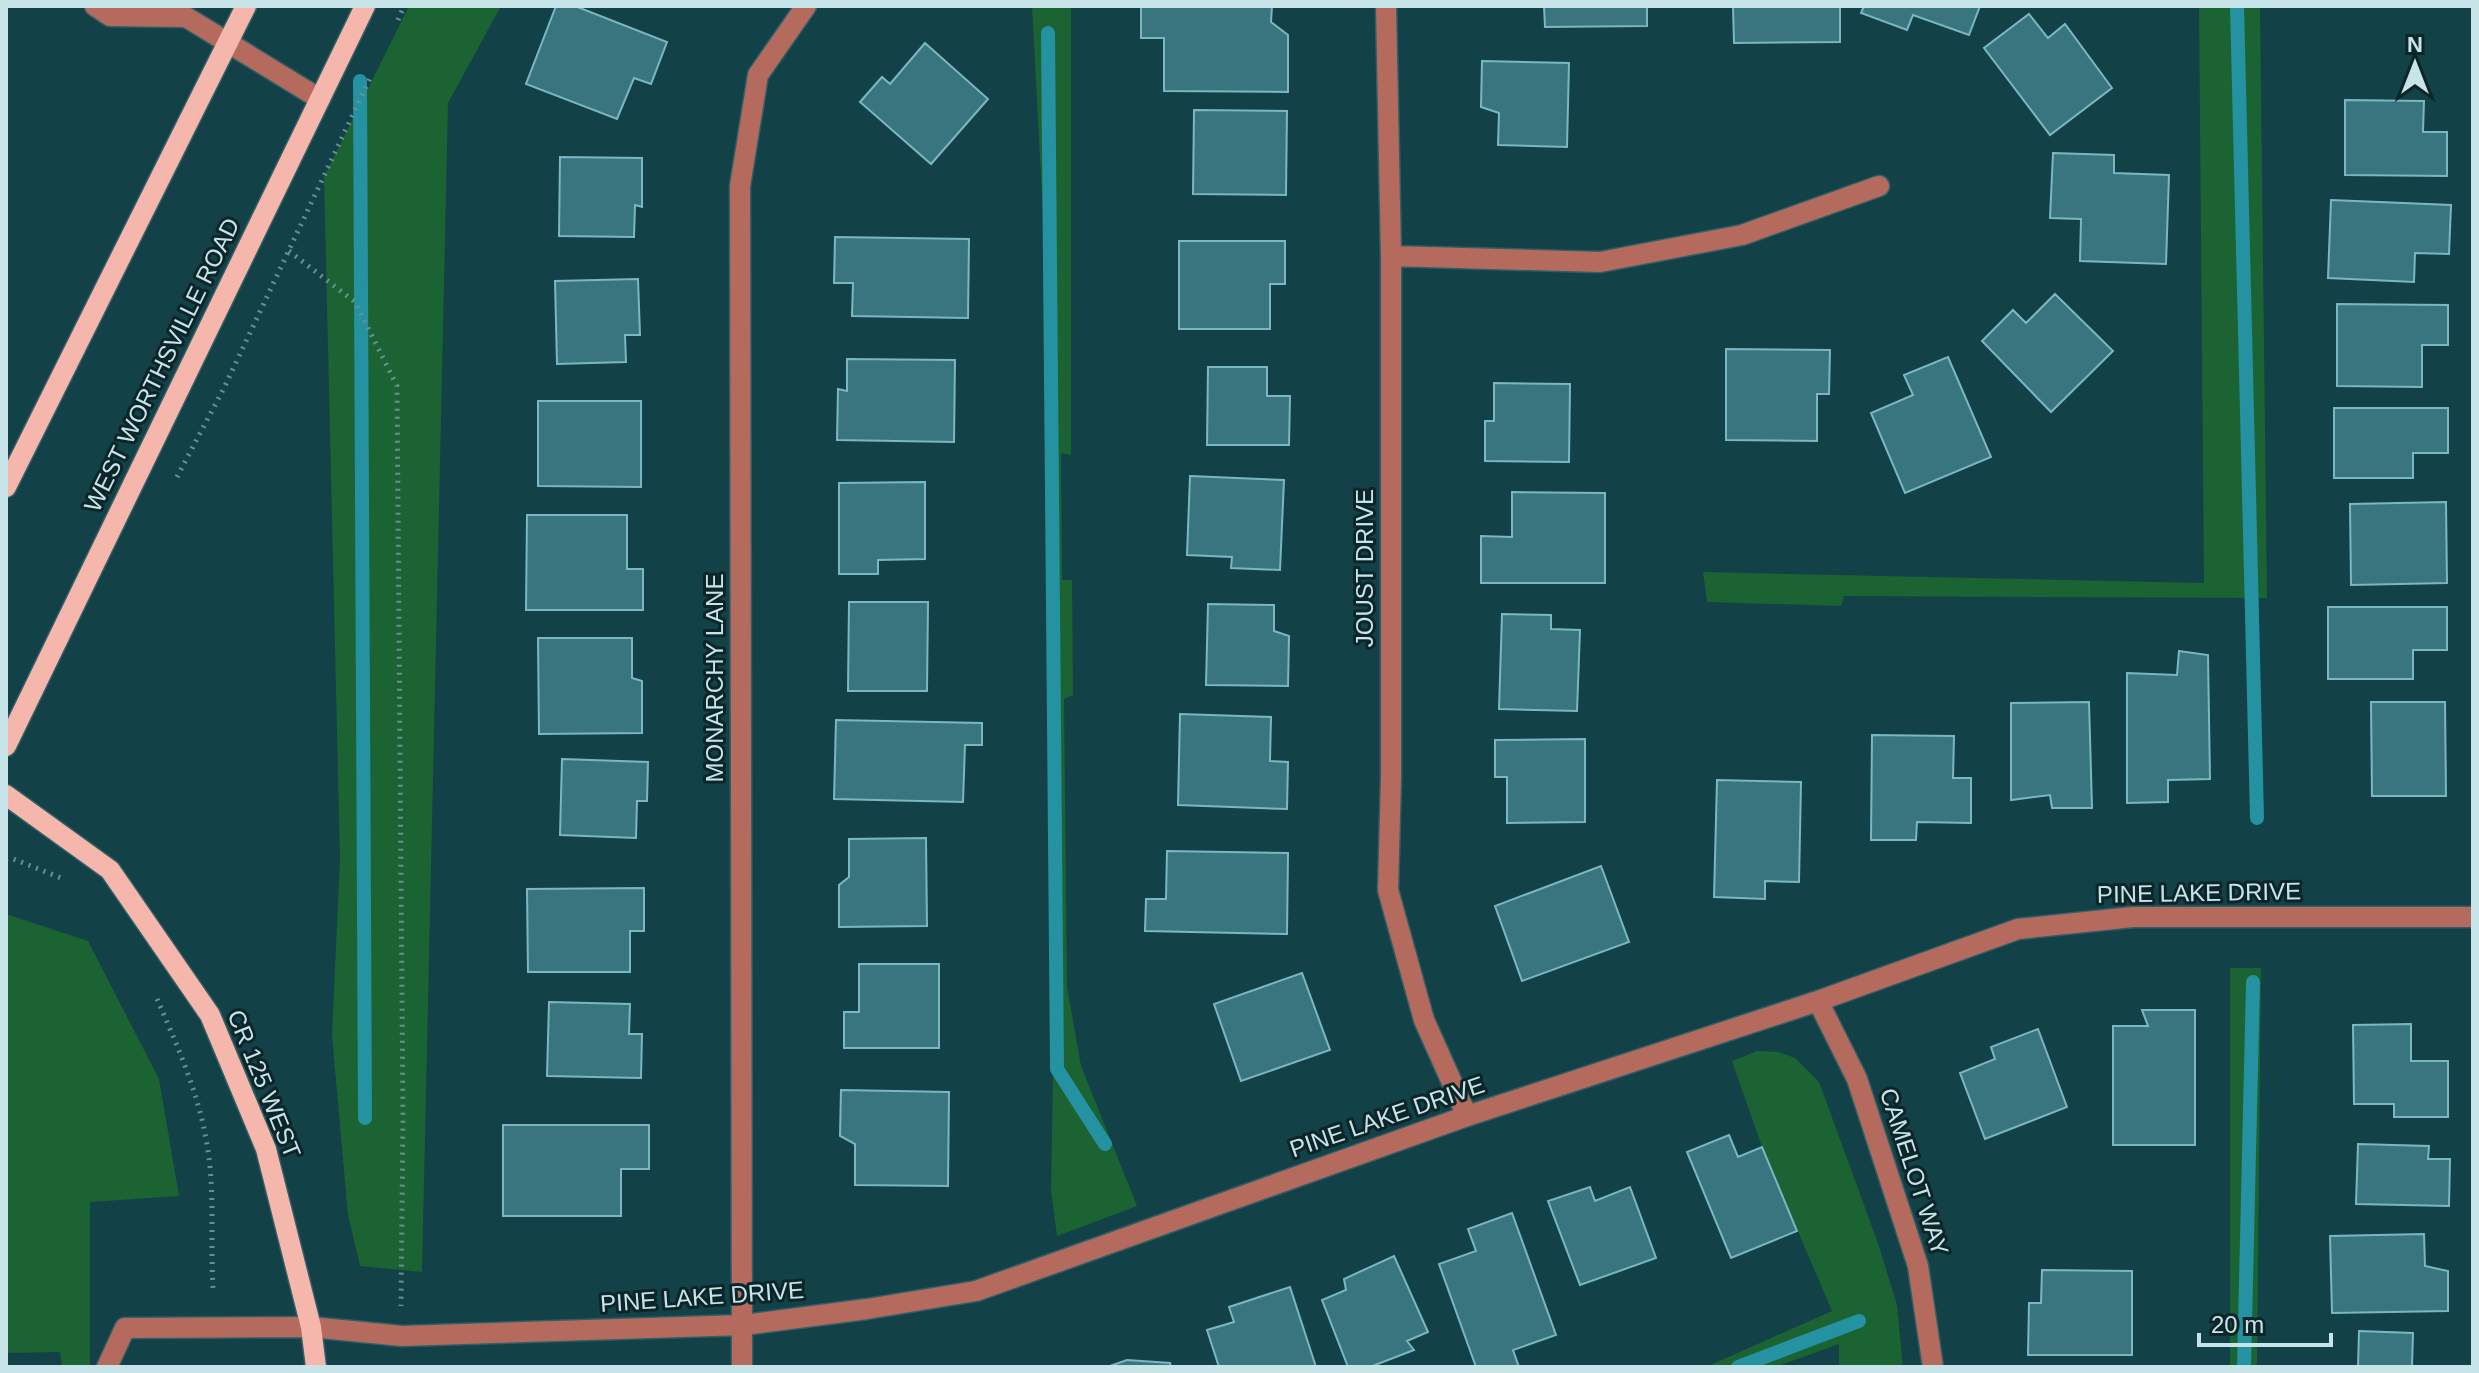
<svg xmlns="http://www.w3.org/2000/svg" width="2479" height="1373" viewBox="0 0 2479 1373" font-family="Helvetica,sans-serif">
<rect width="100%" height="100%" fill="#124148"/>
<path fill="#1b6332" d="M409,6H501L448,103L422,1272L360,1266L348,1215L332,1035L340,859L324,177Z
M1032,6H1071V455L1061,453L1062,580H1072L1073,695L1064,699L1067,987L1081,1066L1137,1206L1057,1236L1051,1190L1053,1077L1048,819L1052,475L1044,233Z
M2199,6H2260L2267,598L1844,596L1841,606L1707,602L1703,572L2204,583Z
M6,914L88,941L159,1079L179,1196L90,1202V1367H62L60,1352L6,1353Z
M2230,968H2261L2257,1367H2230Z
M1757,1051L1779,1052L1795,1058L1819,1082L1879,1246L1897,1305L1903,1367H1839V1344L1775,1367H1706L1832,1311L1762,1147L1732,1061Z"/>
<g fill="none" stroke-linecap="round" stroke-linejoin="round">
<path stroke="#2592a2" stroke-width="14" d="M2237,6L2257,818
M1048,33L1057,1069L1105,1144
M360,81L365,1118
M1738,1367L1859,1321
M2244,1367L2253,982"/>
</g>
<path fill="#39757f" stroke="#7bb7c2" stroke-width="2" d="M556,6H575L667,42L651,84L634,78L617,119L526,84Z
M1141,6H1272L1271,22L1288,35V92L1164,91V38H1141Z
M1544,6H1647V26L1545,27Z
M1733,6H1840V42L1734,43Z
M1864,6H1980L1969,35L1913,15L1907,30L1861,13Z
M2029,14L2048,38L2065,24L2112,88L2050,135L1984,48Z
M925,43L988,99L931,164L860,102L882,77L890,84Z
M1482,61L1569,63L1567,147L1498,145L1499,113L1481,107Z
M2345,100L2424,101L2423,132H2447V176L2345,175Z
M1194,110L1287,111L1286,195L1193,194Z
M2053,153L2114,155V173L2169,175L2166,264L2080,261L2081,219L2050,218Z
M560,157L642,158V207L635,205L634,237L559,236Z
M2331,200L2451,205L2449,254L2415,253L2414,282L2328,278Z
M835,237L969,239L968,318L852,316L853,283H834Z
M1179,241H1285V284H1270V329H1179Z
M638,279L640,335H625L626,362L557,364L555,281Z
M2055,294L2113,351L2051,412L1982,341L2013,310L2026,323Z
M2337,304L2448,305V345H2422V387L2337,386Z
M1726,349L1830,350L1829,394H1817V441L1726,440Z
M1948,357L1991,457L1905,493L1871,413L1913,395L1904,375Z
M847,359L955,360L954,442L837,440L838,389L847,391Z
M1208,367H1267V396H1290L1289,445H1207Z
M1494,383L1570,384L1569,462L1485,461V421H1494Z
M538,401H641V487L538,486Z
M2334,408H2448V453H2413V478H2334Z
M1190,476L1284,480L1280,570L1231,568L1232,557L1187,555Z
M925,482V559L878,560V574H839V483Z
M1512,492L1605,493V583H1481V536L1512,537Z
M2446,502L2447,583L2351,585L2350,504Z
M527,515H627V569H643V610H526Z
M849,602H928L927,691H848Z
M1208,604L1274,605V631L1289,636L1288,686L1206,685Z
M2328,607H2447V650H2413V679H2328Z
M1502,614L1551,615V629L1580,630L1577,711L1499,709Z
M538,638H632V678L642,681V733L539,734Z
M2179,651L2208,655L2210,779L2168,780V802L2127,803V673L2177,675Z
M2089,702L2092,808H2052L2050,795L2011,800V703Z
M2371,702H2445L2446,796H2372Z
M1180,714L1271,717L1270,761L1288,762L1287,809L1178,805Z
M836,720L982,723V745H965L963,802L834,799Z
M1872,735L1954,736L1953,778H1971V823L1917,822L1916,840H1871Z
M1585,739V822L1507,823V777H1495V740Z
M562,759L648,762L647,801H637L636,838L560,835Z
M1717,780L1801,782L1799,882L1765,881V899L1714,897Z
M926,838L927,926L839,927V885L849,877V839Z
M1167,851L1288,853L1287,934L1145,931L1146,899H1166Z
M1601,866L1629,942L1522,981L1495,906Z
M644,888V931H630V972H528L527,889Z
M859,964H939V1048H844V1012H859Z
M1302,973L1330,1050L1241,1081L1214,1004Z
M549,1002L630,1004L629,1034H642L641,1078L547,1076Z
M2142,1010H2195V1145H2113V1026H2148Z
M2411,1024V1061H2448V1117H2394V1104H2354L2353,1025Z
M2038,1029L2067,1107L1985,1139L1960,1073L1995,1059L1991,1047Z
M841,1090L949,1092L948,1186L855,1185V1144L840,1136Z
M503,1125H649V1169H621V1216H503Z
M1729,1135L1738,1157L1762,1147L1797,1231L1731,1258L1687,1152Z
M2358,1144L2429,1146L2428,1159H2450L2449,1206L2356,1204Z
M1590,1187L1595,1201L1630,1187L1656,1258L1580,1285L1548,1201Z
M1512,1213L1556,1335L1513,1350L1519,1367H1476L1439,1264L1476,1251L1468,1229Z
M2424,1234L2425,1266L2448,1271V1311L2332,1313L2330,1236Z
M1394,1256L1428,1332L1407,1341L1414,1350L1370,1367H1348L1322,1300L1346,1290L1344,1279Z
M2042,1270L2132,1271V1355H2028L2029,1303H2041Z
M1290,1287L1316,1367H1219L1207,1330L1234,1322L1229,1307Z
M2359,1331L2413,1333L2412,1367H2358Z
M1127,1360L1170,1363L1171,1367H1107Z"/>
<g fill="none" stroke-linecap="round" stroke-linejoin="round">
<defs>
<path id="minor" d="M95,6L110,16L186,17L320,99
M1386,6L1391,256V778L1388,890L1424,1020L1467,1116
M1391,256L1600,262L1742,235L1879,186
M1818,1001L1857,1079L1918,1266L1933,1367
M107,1367L125,1328L311,1327L402,1336L744,1325L867,1309L976,1291L1467,1116L1818,1001L2018,929L2133,917H2473
M742,1367L740,186L758,75L806,6"/>
<path id="major" d="M6,487L246,6
M6,746L365,6
M6,795L110,870L210,1015L266,1149L311,1327L316,1367"/>
</defs>
<use href="#minor" stroke="#335e65" stroke-width="23"/>
<use href="#major" stroke="#335e65" stroke-width="23"/>
<path stroke="#698f95" stroke-width="5" stroke-dasharray="2 6" stroke-linecap="butt" d="M398,20L404,6
M289,251L355,302L397,386L403,1120L401,1306
M177,477L224,388L371,76
M6,859L11,858L61,878
M157,999C175,1040 197,1090 205,1134C216,1185 210,1237 213,1289"/>
<use href="#minor" stroke="#b56a5e" stroke-width="20"/>
<use href="#major" stroke="#f5b6ac" stroke-width="20"/>
</g>
<g text-anchor="middle" stroke-width="6" stroke-linejoin="round" paint-order="stroke">
<g font-size="24" fill="#c7e4e9" stroke="#0c2529">
<text transform="translate(162 365) rotate(-64)" y="8">WEST WORTHSVILLE ROAD</text>
<text transform="translate(1365 568) rotate(-90)" y="8">JOUST DRIVE</text>
<text transform="translate(715 678) rotate(-90)" y="8">MONARCHY LANE</text>
<text transform="translate(2199 893) rotate(-1)" y="8">PINE LAKE DRIVE</text>
<text transform="translate(264 1084) rotate(68)" y="8">CR 125 WEST</text>
<text transform="translate(1387 1117) rotate(-19)" y="8">PINE LAKE DRIVE</text>
<text transform="translate(1914 1172) rotate(72)" y="8">CAMELOT WAY</text>
<text transform="translate(702 1297) rotate(-4)" y="8">PINE LAKE DRIVE</text>
</g>
</g>
<rect width="2479" height="1373" fill="none" stroke="#c7e4e9" stroke-width="16"/>
<g transform="translate(2415 64)" stroke="#0c2529" stroke-width="6" paint-order="stroke">
<path d="M0-6L14 30L0 20L-14 30Z" fill="#c7e4e9"/>
<text y="-12" font-size="22" font-weight="bold" text-anchor="middle" fill="#c7e4e9">N</text>
</g>
<path d="M2199 1333v12h132v-12" fill="none" stroke="#c7e4e9" stroke-width="4"/>
<text x="2211" y="1333" font-size="24" fill="#c7e4e9" stroke="#0c2529" stroke-width="6" paint-order="stroke">20 m</text>
</svg>
